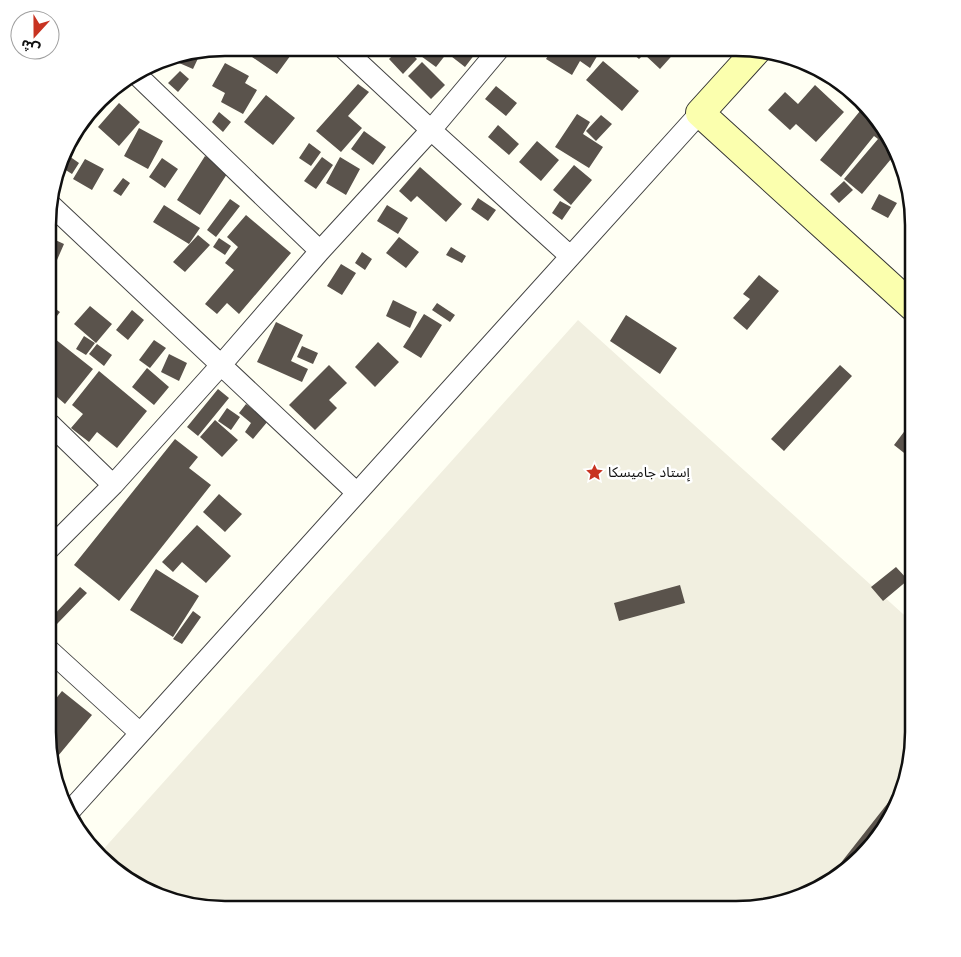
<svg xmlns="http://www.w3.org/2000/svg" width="961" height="957" viewBox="0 0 961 957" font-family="'Noto Serif','Noto Sans Arabic',serif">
<rect width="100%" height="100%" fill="#fffff3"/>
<path fill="#f1efe0" d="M578,320L913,623V743L895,811L844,873L793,900L747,909H214L146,891L100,853Z"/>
<path fill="#5a534c" d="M239,48H296L277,74Z
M400,48H406L417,59L403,74L389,59Z
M416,48H468L475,54L465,67L447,53L436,67L414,51Z
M553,48L592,49L599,53L590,68L580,61L572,75L546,59Z
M627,49H678L660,69L644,54L639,59Z
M201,52L193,69L170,59L171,56Z
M603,61L639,91L622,111L586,80Z
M422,62L445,85L431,99L408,76Z
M225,63L249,76L245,83L257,90L243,114L221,102L225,93L212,86Z
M180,71L189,79L178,92L168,83Z
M358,84L369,92L348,116L362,128L341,152L316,131Z
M815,85L844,112L816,142L796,124L790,130L768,110L785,92L798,104Z
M496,86L517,103L506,116L485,99Z
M266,95L295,118L273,145L244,122Z
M119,103L140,122L119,146L98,127Z
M860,111L884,131L896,153L862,194L844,179L878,139L874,136L841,177L820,160Z
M219,112L231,122L223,132L212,122Z
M577,114L590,122L583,134L603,147L589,168L555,147Z
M601,115L612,124L596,141L586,131Z
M498,125L519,144L509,155L488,137Z
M139,128L163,141L148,169L124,156Z
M364,131L386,147L373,165L351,149Z
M537,141L559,160L541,181L519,162Z
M309,143L321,152L311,166L299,158Z
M69,156L79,163L72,174L61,167Z
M205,156L229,171L200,215L177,200Z
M322,157L333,165L316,189L304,181Z
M340,157L360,169L346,195L326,183Z
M162,158L178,169L165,188L149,177Z
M85,159L104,169L92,190L73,179Z
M574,165L592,180L571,205L553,190Z
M420,167L462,204L446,222L417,196L411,202L399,191Z
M123,178L130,183L121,196L113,191Z
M844,181L853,190L839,203L830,194Z
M879,194L897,203L888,218L871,209Z
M478,198L496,210L488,221L471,209Z
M230,199L240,206L216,237L207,230Z
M560,201L571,207L562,220L552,213Z
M164,205L200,228L189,244L153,222Z
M387,205L408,218L398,234L377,221Z
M246,215L291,253L239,314L227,303L217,314L205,304L234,270L225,263L238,247L227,237Z
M198,235L210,245L185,272L173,262Z
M399,237L419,252L406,268L386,253Z
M51,238L64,244L57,260L50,258Z
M219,238L231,246L225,255L213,247Z
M451,247L466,256L462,263L446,255Z
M362,252L372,259L365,270L355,263Z
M341,264L356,273L342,295L327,286Z
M759,275L779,291L747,330L733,318L750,299L743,294Z
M393,300L417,312L410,328L386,316Z
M437,303L455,315L450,322L432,310Z
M50,305L60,312L50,325Z
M90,306L112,324L96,343L74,324Z
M132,310L144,320L128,340L116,330Z
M424,314L442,325L421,358L403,347Z
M626,315L677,348L660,374L610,341Z
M276,322L303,335L291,361L308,369L302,382L257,362Z
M50,335L93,369L65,404L50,391Z
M84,336L95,343L86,355L76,349Z
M154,340L166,348L150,368L139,360Z
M378,342L399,362L375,387L355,367Z
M97,344L112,355L104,366L89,354Z
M302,346L318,353L313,364L297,357Z
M169,354L187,363L179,381L161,372Z
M329,365L347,383L329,400L337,408L315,430L289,405Z
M840,365L852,376L784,451L771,439Z
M147,368L169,387L154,405L132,387Z
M99,371L147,411L117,448L97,432L89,442L71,428L83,414L72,405Z
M218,389L229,398L198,436L187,427Z
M246,404L268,421L253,439L245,432L251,423L239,413Z
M227,408L240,417L231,430L218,421Z
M215,420L238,440L222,457L200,437Z
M913,420V460L894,445Z
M175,439L198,457L189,468L211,485L119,601L74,565Z
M219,494L242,514L225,532L203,512Z
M197,525L231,556L206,583L182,562L173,572L162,562Z
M896,567L908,580L883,601L871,587Z
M156,569L199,596L173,637L130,610Z
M680,585L685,603L619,621L614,603Z
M80,587L87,593L57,624L51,618Z
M193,611L201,617L182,644L173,639Z
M62,691L92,715L58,756L49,748L48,743V696L54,701Z
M902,785L895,811L844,873L825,883Z"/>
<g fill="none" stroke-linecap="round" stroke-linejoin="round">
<defs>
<path id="street" d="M343,48L431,130L570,256
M137,75L320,251
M51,205L357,493
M50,424L113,485
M49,549L113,485L221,365L320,251L431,130L500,48
M48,649L140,733
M69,812L700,113"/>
<path id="secondary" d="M758,49L700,113L913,307"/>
</defs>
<use href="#street" stroke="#434343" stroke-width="22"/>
<use href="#secondary" stroke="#323232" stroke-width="30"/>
<use href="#street" stroke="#fff" stroke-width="20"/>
<use href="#secondary" stroke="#fbffae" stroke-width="28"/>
</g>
<defs>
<symbol id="sight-bare" viewBox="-9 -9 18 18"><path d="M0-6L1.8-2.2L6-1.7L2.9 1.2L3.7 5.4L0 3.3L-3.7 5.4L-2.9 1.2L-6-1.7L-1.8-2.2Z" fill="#c83321" stroke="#fff" stroke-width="2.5" paint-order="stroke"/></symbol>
</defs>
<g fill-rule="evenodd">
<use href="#sight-bare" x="582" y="460" width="25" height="25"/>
</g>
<g text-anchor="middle" stroke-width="5" stroke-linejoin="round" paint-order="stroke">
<g font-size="14" fill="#101010" stroke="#fff" text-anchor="start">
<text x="608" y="477">إستاد جاميسكا</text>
</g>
</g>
<path d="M0 0H961V957H0ZM225 56H736A169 169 0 0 1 905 225V732A169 169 0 0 1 736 901H225A169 169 0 0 1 56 732V225A169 169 0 0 1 225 56Z" fill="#fff" fill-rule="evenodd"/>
<path fill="none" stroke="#101010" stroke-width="2.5" d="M225 56H736A169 169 0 0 1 905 225V732A169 169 0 0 1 736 901H225A169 169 0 0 1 56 732V225A169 169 0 0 1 225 56Z"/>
<g transform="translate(35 35) rotate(201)"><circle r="24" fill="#ffffff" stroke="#9f9f9f"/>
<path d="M0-4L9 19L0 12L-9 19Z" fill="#c83321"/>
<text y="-8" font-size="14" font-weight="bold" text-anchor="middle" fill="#101010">ش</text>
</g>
</svg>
